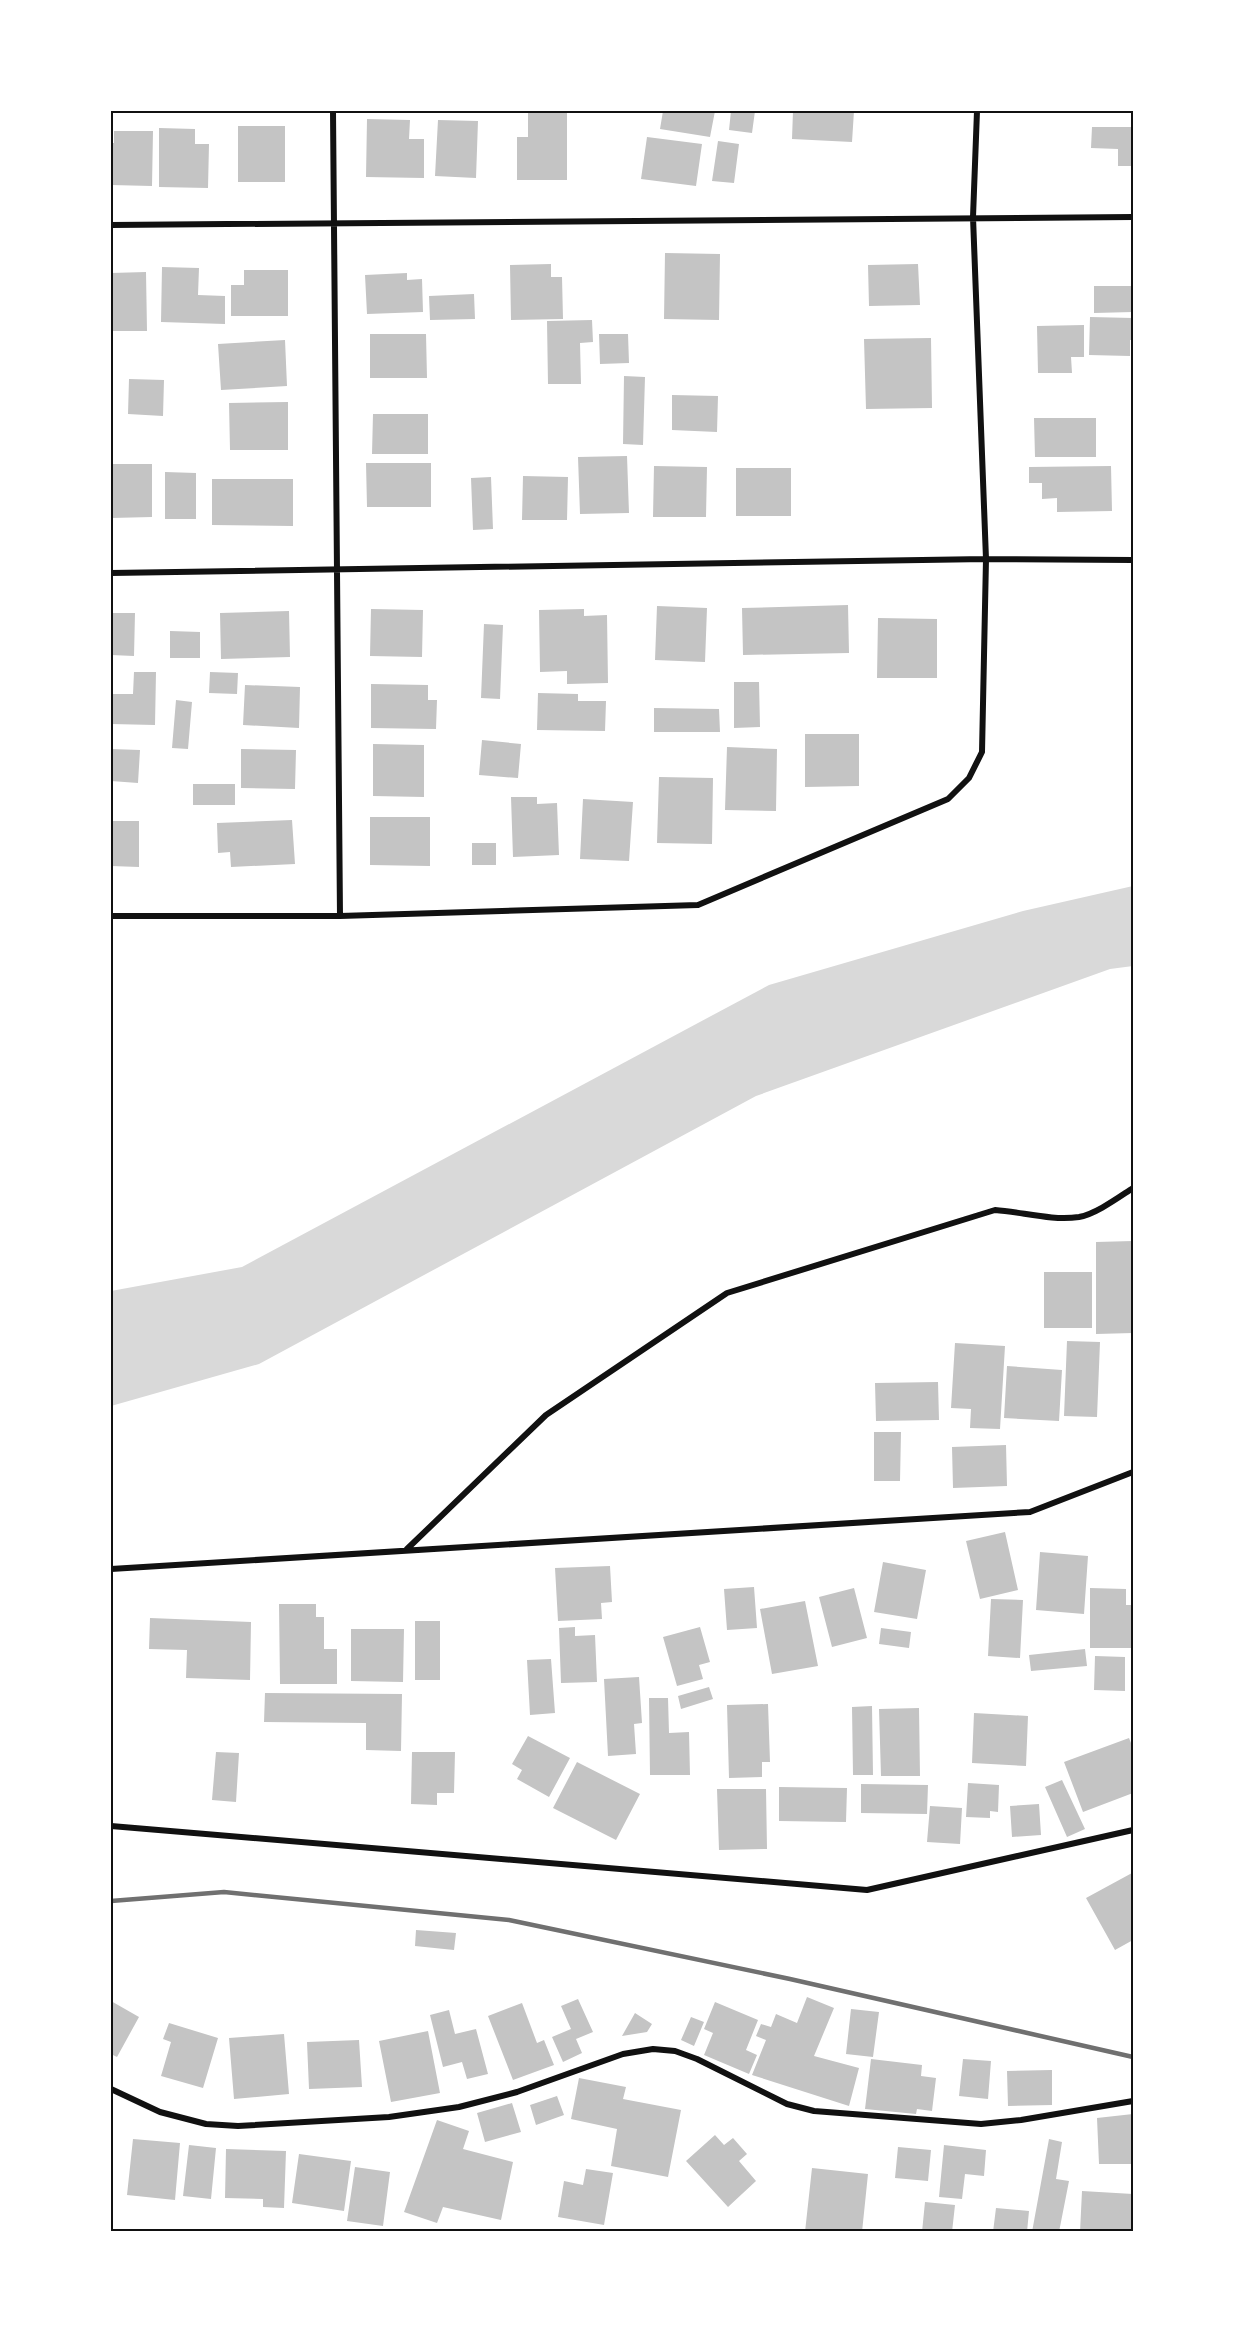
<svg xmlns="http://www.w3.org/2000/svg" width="1244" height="2343" viewBox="0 0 1244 2343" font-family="Merriweather,serif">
<rect width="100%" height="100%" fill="#fff"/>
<path fill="#d9d9d9" d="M1133,886V966L1110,969L756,1096L259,1364L111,1406V1291L242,1267L769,985L1023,911Z"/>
<path fill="#c4c4c4" d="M663,111H715L710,137L660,129Z
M731,111H755L752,133L729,130Z
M793,111H854L852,142L792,139Z
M528,113H567V180H517V137H528Z
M367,119L410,120L409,139H424V178L366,177Z
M438,120L478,121L476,178L435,176Z
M238,126H285V182H238Z
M1092,127H1133V166H1118V149L1091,148Z
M159,128L195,129V144H209L208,188L159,187Z
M114,131H153L152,186L111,185V143H114Z
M647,137L702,144L696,186L641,179Z
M718,141L739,144L734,183L712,181Z
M665,253L720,254L719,320L664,319Z
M551,264V277H562L563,319L511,320L510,265Z
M918,264L920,305L869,306L868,265Z
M162,267L199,268L198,295L225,296V324L161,322Z
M244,270H288V316H231V285H244Z
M146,272L147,331H111V273Z
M407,273V280L422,279L423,312L367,314L365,275Z
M1094,286H1133V312L1094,313Z
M474,294L475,319L430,320L429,296Z
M1090,317L1133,318V340H1130V356L1089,355Z
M592,320L593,342L580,343L581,384H548L547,321Z
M1084,325V357H1071L1072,373H1038L1037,326Z
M370,334H426L427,378H370Z
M599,334H628L629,363L600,364Z
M931,338L932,408L866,409L864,339Z
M285,340L287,386L221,390L218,344Z
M624,376L645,377L643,445L623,444Z
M129,379L164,380L163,416L128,414Z
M672,395L718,396L717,432L672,430Z
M288,402V450H230L229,403Z
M373,414H428V454H372Z
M1034,418H1096V457H1035Z
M627,456L629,513L580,514L578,457Z
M366,463H431V507H367Z
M111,464H152V517L111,518Z
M654,466L707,467L706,517H653Z
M1111,466L1112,511L1057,512V498L1042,499V483H1029V467Z
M736,468H791V516H736Z
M165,472L196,473V519H165Z
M523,476L568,477L567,520H522Z
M491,477L493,529L473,530L471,478Z
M212,479H293V526L212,525Z
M848,605L849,653L743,655L742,608Z
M657,606L707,608L705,662L655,660Z
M371,609L423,610L422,657L370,656Z
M584,609V616L607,615L608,683L567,684V671L540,672L539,610Z
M289,611L290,657L221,659L220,613Z
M111,613H135L134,656L111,655Z
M878,618L937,619V678H877Z
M484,624L503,625L500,699L481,698Z
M170,631L200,632V658H170Z
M134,672H156L155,725L111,724V694H133Z
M210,672L238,673L237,694L209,693Z
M734,682H759L760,727L734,728Z
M371,684L428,685V700H437L436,729L371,728Z
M245,685L300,687L299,728L243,725Z
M538,693L578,694V701H606L605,731L537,730Z
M176,700L192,702L188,749L172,748Z
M654,708L719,709L720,732H654Z
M805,734H859V786L805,787Z
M482,740L521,744L518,778L479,775Z
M373,744L424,745V797L373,796Z
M727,747L777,749L776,811L725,810Z
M111,749L140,750L138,783L111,781Z
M241,749L296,750L295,789L241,788Z
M659,777L713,778L712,844L657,843Z
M193,784H235V805H193Z
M511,797H537V804L557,803L559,855L513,857Z
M583,799L633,802L629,861L580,859Z
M370,817H430V866L370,865Z
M292,820L295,864L231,867L230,852L218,853L217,823Z
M111,821H139V867L111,866Z
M472,843H496V865H472Z
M1133,1241V1333L1096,1334V1242Z
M1044,1272H1092V1328H1044Z
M1067,1341L1100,1342L1097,1417L1064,1416Z
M955,1343L1005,1346L1000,1429L970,1428L971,1409L951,1408Z
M1007,1366L1062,1370L1059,1421L1004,1418Z
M938,1382L939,1420L876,1421L875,1383Z
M874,1432H901L900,1481H874Z
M1006,1445L1007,1486L953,1488L952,1447Z
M1005,1532L1018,1590L980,1599L966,1541Z
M1040,1552L1088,1556L1084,1614L1036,1610Z
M883,1562L926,1570L917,1619L874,1612Z
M610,1566L612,1602L601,1603L602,1619L558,1621L555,1568Z
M754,1587L757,1628L727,1630L724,1589Z
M854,1588L867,1638L832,1647L819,1597Z
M1090,1588L1126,1589V1605H1133V1648H1090Z
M991,1599L1023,1600L1020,1658L988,1656Z
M805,1601L818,1666L772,1674L760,1609Z
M279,1604H316V1617H324V1649H337V1684H280Z
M150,1618L251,1622L250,1680L186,1678L187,1650L149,1649Z
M415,1621H440V1680H415Z
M575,1627V1636L595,1635L597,1682L561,1683L559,1628Z
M700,1627L710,1662L699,1665L703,1679L677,1686L663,1637Z
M881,1628L911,1632L909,1648L879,1644Z
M351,1629H404L403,1682L351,1681Z
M1085,1649L1087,1666L1031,1671L1029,1655Z
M1095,1656L1125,1657V1691L1094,1690Z
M551,1659L555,1713L530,1715L527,1660Z
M639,1677L642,1723L634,1724L636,1754L608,1756L604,1679Z
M709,1687L713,1699L681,1709L678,1696Z
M265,1693L402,1694L401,1751L366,1750V1723L264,1722Z
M649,1698H668L669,1733L689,1732L690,1775H650Z
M768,1704L770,1762H762V1777L729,1778L727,1705Z
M872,1706L873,1775H853L852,1707Z
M919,1708L920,1776H881L879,1709Z
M974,1713L1028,1716L1026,1766L972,1763Z
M528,1736L570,1758L549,1797L517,1779L522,1770L512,1764Z
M1129,1738L1133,1748V1793L1083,1812L1064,1762Z
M216,1752L239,1753L236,1802L212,1800Z
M412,1752H455L454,1793H437V1805L411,1804Z
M577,1762L640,1794L616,1840L553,1808Z
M1062,1780L1085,1829L1067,1837L1045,1787Z
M968,1783L999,1785L998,1812L990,1811V1818L966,1817Z
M861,1784L928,1785L927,1814L861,1813Z
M779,1787L847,1788L846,1822L779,1821Z
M717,1789H766L767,1849L719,1850Z
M1039,1804L1041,1835L1012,1837L1010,1806Z
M930,1806L962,1808L960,1844L927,1842Z
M1132,1873L1133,1940L1115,1950L1086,1898Z
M416,1930L456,1933L454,1950L415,1946Z
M807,1997L834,2008L814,2056L859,2068L849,2106L752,2075L766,2040L756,2036L761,2024L771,2027L776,2014L797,2023Z
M578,1999L593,2032L576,2039L582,2053L563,2062L552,2037L571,2029L561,2006Z
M111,2001L139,2017L117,2057L111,2054Z
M715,2002L758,2020L746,2050L757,2055L749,2074L704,2055L713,2033L704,2029Z
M522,2003L537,2043L544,2040L554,2065L513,2080L488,2016Z
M851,2009L879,2012L873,2057L846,2054Z
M449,2010L455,2034L476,2029L488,2074L467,2079L462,2062L443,2067L430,2015Z
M635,2013L652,2024L647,2032L622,2036Z
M691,2017L704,2022L694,2046L681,2040Z
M169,2023L218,2038L203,2088L161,2076L171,2042L163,2039Z
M428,2031L440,2093L391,2102L379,2041Z
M284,2034L289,2094L234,2099L229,2038Z
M359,2040L362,2087L309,2089L307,2042Z
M871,2059L922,2065L921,2076L936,2078L932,2111L917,2109L916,2114L865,2109Z
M963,2059L991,2061L988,2099L959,2096Z
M1052,2070V2105L1008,2106L1007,2071Z
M579,2078L626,2087L623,2099L681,2110L668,2177L611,2166L617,2129L571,2119Z
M557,2096L564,2115L536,2125L530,2105Z
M512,2103L521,2132L485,2142L477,2113Z
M1133,2114V2164H1099L1097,2118Z
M437,2120L469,2131L463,2149L513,2162L501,2220L443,2207L437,2223L404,2212Z
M715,2135L724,2145L733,2138L747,2154L739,2161L756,2181L728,2207L686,2161Z
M133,2139L180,2143L175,2200L127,2195Z
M1049,2139L1062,2142L1056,2179L1069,2181L1059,2232H1032Z
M189,2145L216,2148L211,2199L183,2196Z
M944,2145L986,2150L984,2176L965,2174L962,2199L939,2197Z
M898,2147L931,2150L928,2181L895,2178Z
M226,2149L286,2151L284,2208L263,2207V2199L225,2198Z
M299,2154L351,2161L344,2211L292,2203Z
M355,2167L390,2172L383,2226L347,2221Z
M812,2168L868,2174L862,2232H805Z
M586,2169L613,2173L604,2225L558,2217L564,2181L583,2185Z
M1082,2191L1133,2194V2230L1080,2232Z
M925,2202L955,2205L952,2232H922Z
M996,2208L1029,2211L1027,2232H993Z"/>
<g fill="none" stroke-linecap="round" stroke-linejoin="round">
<path stroke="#111" stroke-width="6" d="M333,111L340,916
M111,225L1133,217
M111,573L986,559L1133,560
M111,916H340L698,905L948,799L969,778L982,752L986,559L973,217L977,111
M407,1549L546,1415L727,1293L995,1210C1023,1212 1051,1221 1079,1217C1096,1214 1119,1197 1133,1188
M111,1569L1030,1512L1133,1472
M111,1826L867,1890L1133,1830
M111,2089L160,2112L206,2124L238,2126L389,2117L459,2107L517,2092L623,2054L653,2049L675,2051L697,2059L787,2104L814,2111L981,2124L1021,2120L1133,2101"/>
<path stroke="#707070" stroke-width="4.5" d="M111,1901L224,1892L509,1920L790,1979L1133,2057"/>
</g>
<rect width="1244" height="2343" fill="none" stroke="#ffffff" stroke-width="225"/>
<rect x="112" y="112" width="1020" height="2118" fill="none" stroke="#111" stroke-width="2"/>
</svg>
